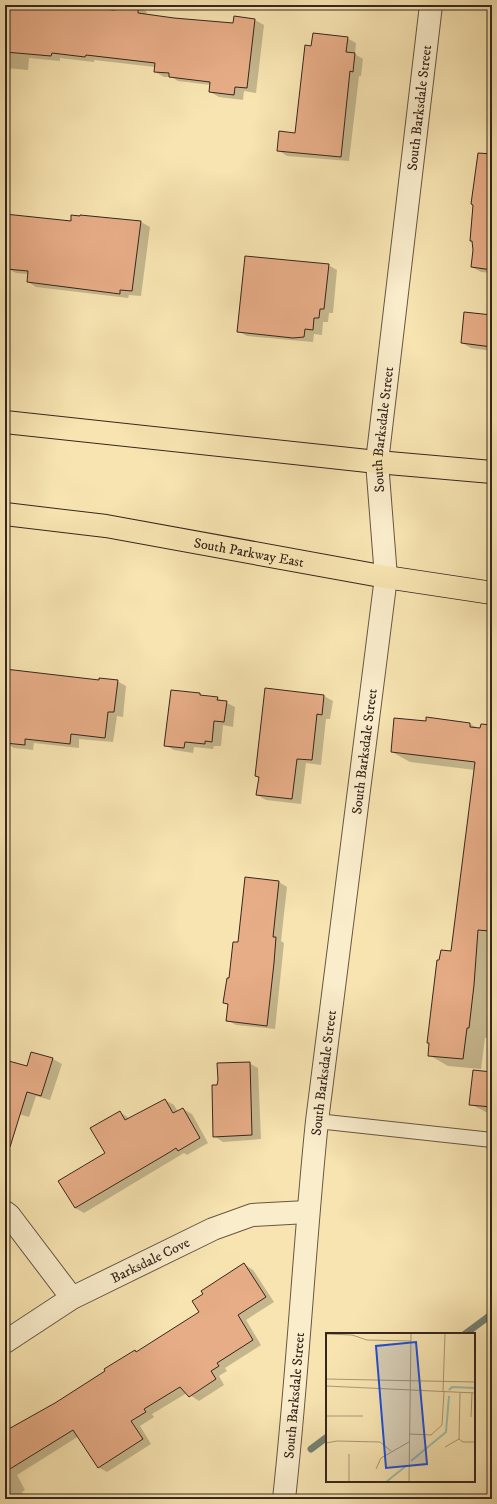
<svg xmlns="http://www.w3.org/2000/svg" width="497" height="1504" viewBox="0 0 497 1504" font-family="'IM FELL DW Pica',serif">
<rect width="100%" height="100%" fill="#f7e4b1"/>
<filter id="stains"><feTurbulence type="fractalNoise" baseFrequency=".005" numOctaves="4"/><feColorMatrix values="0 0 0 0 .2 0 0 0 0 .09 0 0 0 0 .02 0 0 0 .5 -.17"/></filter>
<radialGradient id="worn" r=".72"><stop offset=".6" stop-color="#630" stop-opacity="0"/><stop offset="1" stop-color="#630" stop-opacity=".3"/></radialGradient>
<path fill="#0003" d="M5,5H55L116,11V5H124L138,6L147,12L146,15L234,24L235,17L255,20L264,25L256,93L244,91L243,100L219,97L210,92L211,85L178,81L172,77H164L155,72V67L94,60V62L60,58V61L29,58L28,70L6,68L5,74Z
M347,38L356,43L355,54L363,59L361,76H359L349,161L287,156L278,150L296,134Z
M492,117V273L481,272L472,267Z
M5,215L72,222H141L150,227L141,296L129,295L128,298L36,287L28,282V274L16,273L7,268L8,260L5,259Z
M328,265L337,270L333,313H329L328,322H323L322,335L314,334L313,342L247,336L238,331Z
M492,316V351L471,348L462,343Z
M5,670L100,681H117L126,686L123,717L117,716L113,742L79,739V748L34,743L33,750L14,748L5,743Z
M199,694L205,697L217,698L235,707L233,727L223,725L221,746H214L213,749L194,747L193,753L174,750L165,745Z
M324,696L333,701L330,719H326L321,765L306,763L301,804L266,800L257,795L259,778L256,776Z
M427,719L470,724L480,729L492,731V1002L488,1038H485L481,1069L448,1066L429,1055L440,961L452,952L475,770L410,762L392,752L427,722Z
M279,882L287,887L281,941L284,943L275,1029L236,1025L227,1020L229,1005L224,1003L239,943Z
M32,1053L53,1059L62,1064L50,1100L36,1096L29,1117L5,1110V1065L27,1068Z
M249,1063L258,1068L261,1139L223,1142L214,1136L217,1086Z
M492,1074V1115L470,1104Z
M165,1100L174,1105L178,1112L183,1109L192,1114L208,1143L187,1155L184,1153L84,1213L75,1208L106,1153L120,1112L130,1119Z
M244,1264L253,1270L274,1302L246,1320L261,1345L225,1368L227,1371L219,1376L224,1385L199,1401L187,1393L152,1414L154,1417L140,1426L151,1444L107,1472L98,1467L79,1436L17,1475L25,1490L22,1492L26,1499H5V1437L200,1313Z"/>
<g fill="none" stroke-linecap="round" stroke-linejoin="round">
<path stroke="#748273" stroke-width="7" d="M465,1334L492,1314
M311,1449L327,1437
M244,1499L246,1498"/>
</g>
<path fill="#e7ad87" stroke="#37261e" d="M5,5H77L76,7L115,10V5H138V13L174,18L233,23L234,16L255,19L247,88L235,87L234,95L209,92L210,82L169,77V73L154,72L155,63L86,55L85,57L52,53L51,56L5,52Z
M313,33L348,37L346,52L355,53L353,72L350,71L341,157L277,151L279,131L295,133L305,45L311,46Z
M478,153L492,154V270L471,267L473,250L472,241H470L473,205L471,204Z
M5,214L71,221V215L80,216V215L141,221L132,291L120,290V294L27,282L28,271L6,269L8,256H5Z
M245,256L329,264L324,309H320L319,318H314L313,330L305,329L304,337L293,338L237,332Z
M464,312L492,315V347L461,343Z
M5,669L99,680V678L118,680L114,712H108L105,738L71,734L70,744L25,739V745L5,743Z
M265,688L324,695L322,715L317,714L312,760L297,759L292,799L256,795L259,777L255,776Z
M171,690L200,693V695L218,697L217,700L227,701L224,722L214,721L212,742L205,741V744L185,742L184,748L164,746Z
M426,717L470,723V727L480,728L481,724L492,725V923L490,931L478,930L474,985L469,1028H467L463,1059L428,1056L429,1043H427L437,960H439L441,950L451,951L475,762L391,752L394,718L426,721Z
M245,877L279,881L273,937H276L274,963L267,1026L226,1021L228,1004L223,1003L227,978H229L233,942H238Z
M31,1052L53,1058L41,1096L27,1092L10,1147L5,1146V1060L27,1066Z
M250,1062L252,1135L213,1137L212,1085H217L218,1080L217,1063Z
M473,1070L492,1072V1107L469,1105Z
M165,1099L173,1113L183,1108L200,1138L178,1151L176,1148L170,1152L75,1208L58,1181L105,1153L90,1128L120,1111L125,1120Z
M244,1263L266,1297L238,1315L253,1340L217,1363L219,1366L211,1371L216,1379L189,1397L180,1387L144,1409L146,1412L131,1421L143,1439L98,1468L73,1430L5,1472V1431L55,1403L105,1371L104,1369L135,1350L136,1352L199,1312L192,1301L203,1294L201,1291Z"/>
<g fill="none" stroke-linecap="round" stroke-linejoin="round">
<defs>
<path id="lane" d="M317,1121L492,1140"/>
<g id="street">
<path d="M5,1212L9,1215L72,1298"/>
<path id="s1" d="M5,1342L72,1298L213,1229L252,1215L307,1212"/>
<path id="s2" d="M284,1499C298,1373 304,1247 317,1121L386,577L377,462L431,5"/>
</g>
<g id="primary">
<path d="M5,422L377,462L492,472"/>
<path id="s3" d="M5,514L106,526L386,577L492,593"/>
</g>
</defs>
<use href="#lane" stroke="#675643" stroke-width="16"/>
<use href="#street" stroke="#675643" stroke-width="24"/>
<use href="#primary" stroke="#37261e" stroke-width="24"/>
<use href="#lane" stroke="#faedcc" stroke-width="14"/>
<use href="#street" stroke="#faedcc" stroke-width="22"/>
<use href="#primary" stroke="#f7e4b1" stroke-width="22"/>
</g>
<g text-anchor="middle" stroke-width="4" stroke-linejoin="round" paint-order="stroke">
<g font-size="14" fill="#37261e" stroke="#faedcc">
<text dy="5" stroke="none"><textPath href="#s2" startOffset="1400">South Barksdale Street</textPath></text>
<text dy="5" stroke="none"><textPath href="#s2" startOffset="1076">South Barksdale Street</textPath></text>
<text dy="5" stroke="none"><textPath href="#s3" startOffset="247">South Parkway East</textPath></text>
<text dy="5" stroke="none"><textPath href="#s2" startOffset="752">South Barksdale Street</textPath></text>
<text dy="5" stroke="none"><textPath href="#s2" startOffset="428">South Barksdale Street</textPath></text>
<text dy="5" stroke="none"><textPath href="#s1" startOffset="167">Barksdale Cove</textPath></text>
<text dy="5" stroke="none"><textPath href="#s2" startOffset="104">South Barksdale Street</textPath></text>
</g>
</g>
<g transform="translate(326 1333)">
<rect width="149" height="149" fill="#f7e4b1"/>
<path fill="none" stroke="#9dbfac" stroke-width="2" d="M123,57L126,54L149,55M85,128L120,99L123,63M60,149L80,133"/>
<path fill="none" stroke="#aa9876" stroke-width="1" d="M0,1L26,2L41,7L85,8M0,46L149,49M0,53L149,60M117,59L119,0M134,60L133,106L137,109H148M0,83H37M145,84L146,60M83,101L105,102L116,92L118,59M0,110L11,108L54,109L65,118M119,114L133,106M50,136L55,125L83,109M23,149V121M83,149L85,0"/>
<path fill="#1d4ed8" fill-opacity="0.15" stroke="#1d4ed8" stroke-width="2" d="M90,9L101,131L60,135L50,13Z"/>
<rect width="149" height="149" fill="none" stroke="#37261e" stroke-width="2"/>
</g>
<rect width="497" height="1504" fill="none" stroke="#f7e4b1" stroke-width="20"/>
<rect x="6" y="6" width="485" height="1492" fill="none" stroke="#37261e" stroke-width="2"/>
<rect x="10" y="10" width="477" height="1484" fill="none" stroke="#37261e"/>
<rect width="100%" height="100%" filter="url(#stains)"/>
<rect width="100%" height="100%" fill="url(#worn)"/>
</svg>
